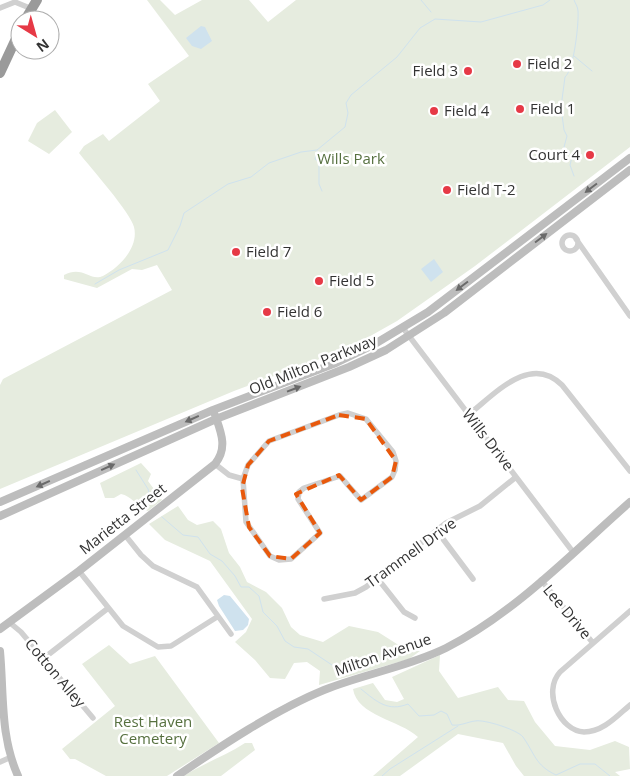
<svg xmlns="http://www.w3.org/2000/svg" width="630" height="776" viewBox="0 0 630 776" font-family="'Open Sans',sans-serif">
<rect width="100%" height="100%" fill="#fff"/>
<path fill="#e6ecdf" d="M147,0H160L175,15L202,0H249L268,22L296,0H630V147L475,266L397,321L349,348L234,391L0,489V385L3,379L172,290L157,265L142,270L132,269L97,288L64,279V275C83,265 90,282 103,276C120,267 139,247 134,227C131,213 90,167 79,153L84,146L103,134L109,141L160,101L148,84L189,56Z
M55,110L72,132L49,154L28,141L37,123Z
M141,463L151,474L148,481L162,500L148,511C137,507 132,496 121,494L114,498H105L100,483Z
M178,506L188,520L197,525L213,521L221,529L229,553L240,567L247,582L266,592L282,608L291,627L300,635L323,642L349,626L378,632L408,651H420L409,659L319,685L320,671L307,662L294,663L285,679L270,678L255,660L235,642L246,632L252,619L210,561L165,540L149,524Z
M109,645L130,664L155,656L219,743L167,776H106L75,759H70L62,749L115,706L82,664Z
M440,655L439,671L458,698L498,687L508,700L524,701L535,722L555,746L590,750L615,741L629,747L630,769L615,772L620,776H630H524L516,766L503,743L458,734L400,776H373L418,737C400,720 357,716 353,689L373,683L385,700L397,702L404,699L392,677Z
M245,743H252L255,750L221,776H184C204,763 225,756 245,743Z"/>
<path fill="#cfe2ee" d="M201,26L205,27L212,41L201,49L192,46L186,38Z
M434,259L443,272L431,282L421,269Z
M224,595L230,596L249,619L248,625L243,630L235,631L219,606L217,600Z"/>
<g fill="none" stroke-linecap="round" stroke-linejoin="round">
<path stroke="#cfe2ee" stroke-width="1" d="M421,0L431,12
M574,0C575,3 578,7 578,11C579,22 574,70 565,77L561,107L564,130L567,136L564,147L572,157L570,165L574,176
M574,56L592,71
M317,151L315,159L319,163V184L322,191
M95,284L119,270L168,250L180,226L184,213L228,184L251,177L269,163L301,152L317,150L345,127L348,113L346,103L351,95L397,57L420,28L435,19L481,22L543,5L550,0
M136,470L148,489L152,502
M162,517L183,535L198,537L210,554L222,561L235,576L241,587H249L259,596L263,612L277,626L285,641L294,647L308,649L344,673
M361,689C377,702 388,712 408,704L419,716L434,715L441,711L447,714L452,725C461,726 467,722 475,721C484,719 518,730 523,737C535,754 535,765 556,775L580,764H595L610,776
M382,776L390,769L458,726"/>
<path stroke="#d0d0d0" stroke-width="5.5" d="M0,8L15,2L32,9
M562 243a8 8 0 1 1 16 0a8 8 0 1 1-16 0Z
M576,239L630,316
M403,328L573,552
M348,413L366,419L393,452L396,461L395,470L392,477L361,500L340,476L304,488L299,492L298,499L320,533L291,559L279,560L270,556L246,522L243,479L248,465L269,441L339,415Z
M468,415C494,395 530,353 562,385L630,471
M215,464L229,475L243,479
M437,531L473,579
M125,535L141,555L153,566L197,587L231,634
M79,571L123,626L158,647L171,646L217,617
M378,579L404,612L415,618
M541,580L593,643
M324,599L355,593L366,587L446,523L480,506L516,477
M630,611L560,672C542,692 560,731 584,732C603,732 617,716 630,705
M9,622L21,632L93,718
M44,658L107,609
M0,762L9,758"/>
<path stroke="#bdbdbd" stroke-width="8" d="M0,502L213,410L336,363L373,345L428,312L630,158
M0,516L216,419L349,367L386,350L444,313L630,170
M0,629L79,571L215,464C228,448 221,432 215,415
M0,651C4,695 0,736 18,776
M177,776C221,746 275,710 324,690C364,674 407,667 446,648C515,613 572,553 630,502"/>
<path stroke="#9a9a9a" stroke-width="10" d="M25,20L37,0
M0,73L20,30"/>
</g>
<defs><path id="oneway-solid" d="M-6-.8H1V-3.2L6.5 0L1 3.2V.8H-6Z" transform="scale(1.25)"/></defs>
<g fill="#6a6a6a">
<use href="#oneway-solid" transform="translate(591 188) rotate(143)"/>
<use href="#oneway-solid" transform="translate(541 238) rotate(-37)"/>
<use href="#oneway-solid" transform="translate(462 286) rotate(143)"/>
<use href="#oneway-solid" transform="translate(294 389) rotate(-21)"/>
<use href="#oneway-solid" transform="translate(192 419) rotate(156)"/>
<use href="#oneway-solid" transform="translate(108 467) rotate(-24)"/>
<use href="#oneway-solid" transform="translate(43 484) rotate(156)"/>
</g>
<path fill="none" stroke="#e8590c" stroke-width="4" stroke-dasharray="10 6" stroke-linejoin="round" d="M339,415L366,419L396,461L392,477L361,500L339,475L296,494L320,533L291,559L270,556L249,527L242,488L248,465L269,441Z"/>
<g fill="#e63946" stroke="#fff" stroke-width="2">
<circle cx="517" cy="64" r="5"/>
<circle cx="468" cy="71" r="5"/>
<circle cx="520" cy="109" r="5"/>
<circle cx="434" cy="111" r="5"/>
<circle cx="590" cy="155" r="5"/>
<circle cx="447" cy="190" r="5"/>
<circle cx="236" cy="252" r="5"/>
<circle cx="319" cy="281" r="5"/>
<circle cx="267" cy="312" r="5"/>
</g>
<g text-anchor="middle" stroke-width="5" stroke-linejoin="round" paint-order="stroke">
<g font-size="15" fill="#333" stroke="#fff" text-anchor="start">
<text x="527" y="69">Field 2</text>
<text x="458" y="76" text-anchor="end">Field 3</text>
<text x="530" y="114">Field 1</text>
<text x="444" y="116">Field 4</text>
<text x="580" y="160" text-anchor="end">Court 4</text>
<text x="457" y="195">Field T-2</text>
<text x="246" y="257">Field 7</text>
<text x="329" y="286">Field 5</text>
<text x="277" y="317">Field 6</text>
</g>
<g font-size="15" fill="#56703f" stroke="#fff">
<text x="351" y="164">Wills Park</text>
<text x="153" y="727">Rest Haven<tspan x="153" dy="17">Cemetery</tspan></text>
</g>
<g font-size="15" fill="#333" stroke="#fff">
<text transform="translate(313 365) rotate(-22)" y="5">Old Milton Parkway</text>
<text transform="translate(488 440) rotate(52)" y="5">Wills Drive</text>
<text transform="translate(123 519) rotate(-38)" y="5">Marietta Street</text>
<text transform="translate(411 553) rotate(-36)" y="5">Trammell Drive</text>
<text transform="translate(567 612) rotate(50)" y="5">Lee Drive</text>
<text transform="translate(383 655) rotate(-19)" y="5">Milton Avenue</text>
<text transform="translate(55 673) rotate(50)" y="5">Cotton Alley</text>
</g>
</g>
<g transform="translate(35 35) rotate(143)"><circle r="24" fill="#ffffff" stroke="#adadad"/>
<path d="M0-4L9 19L0 12L-9 19Z" fill="#e63946"/>
<text y="-8" font-size="14" font-weight="bold" text-anchor="middle" fill="#333333">N</text>
</g>
</svg>
